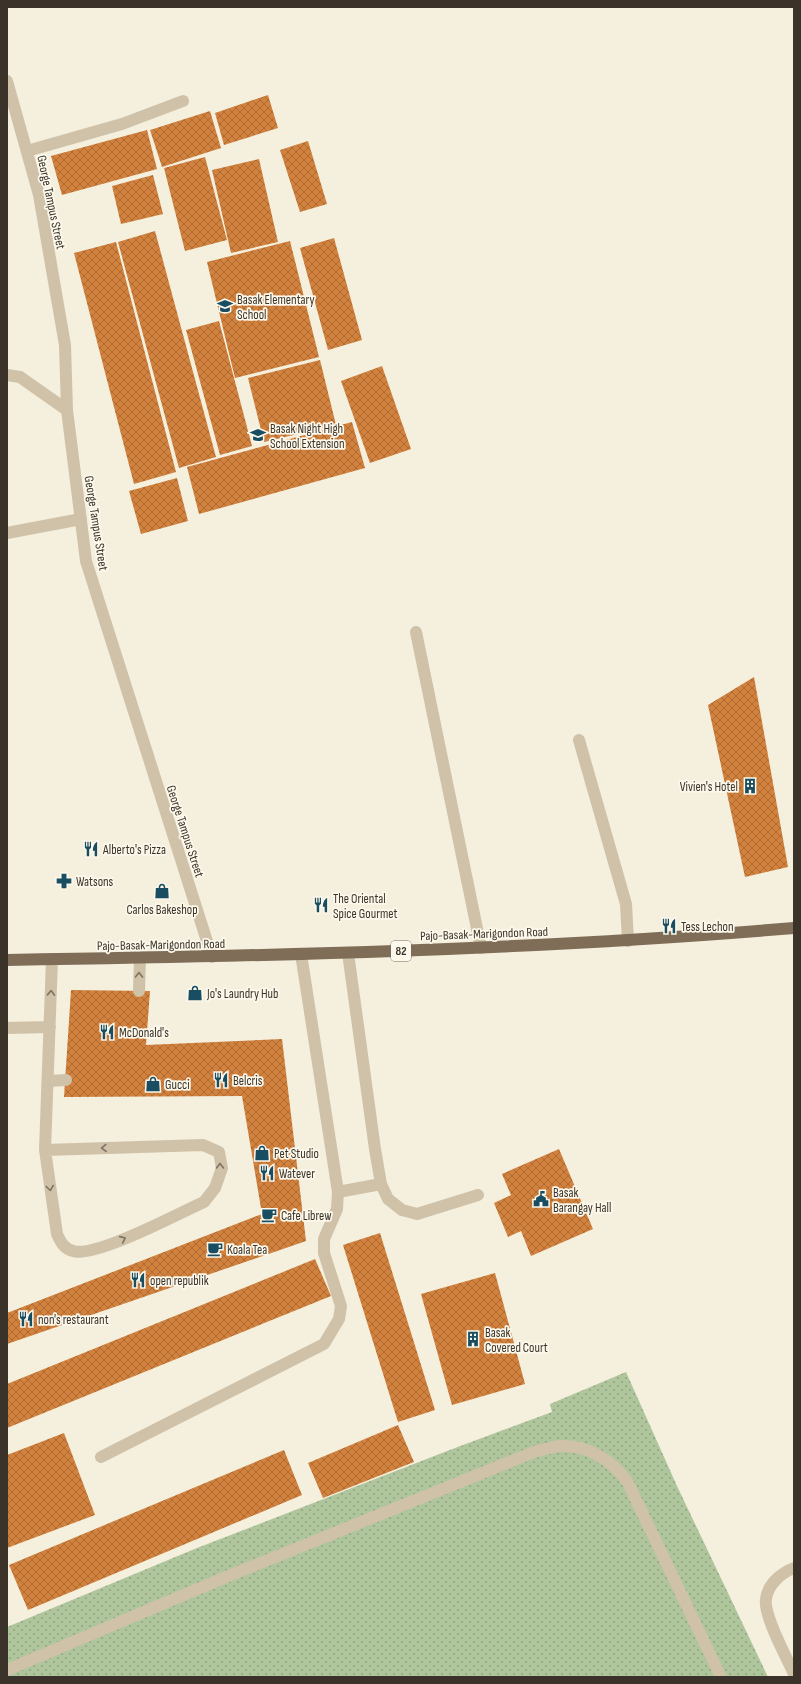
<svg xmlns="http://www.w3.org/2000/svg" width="801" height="1684" viewBox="0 0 801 1684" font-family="'Sofia Sans Condensed',sans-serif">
<defs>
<pattern id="grass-dots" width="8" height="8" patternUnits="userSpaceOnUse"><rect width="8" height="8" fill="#afc69c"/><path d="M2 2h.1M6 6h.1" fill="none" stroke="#90a17f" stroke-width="1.8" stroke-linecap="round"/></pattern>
<pattern id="building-cross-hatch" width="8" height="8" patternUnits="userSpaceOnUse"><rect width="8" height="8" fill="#d3823e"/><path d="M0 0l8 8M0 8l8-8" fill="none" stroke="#ac6b34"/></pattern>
</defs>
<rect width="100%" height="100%" fill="#f5efde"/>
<path fill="url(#grass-dots)" d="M626,1372L677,1486L768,1677H7V1627L197,1548L455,1448L552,1412L550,1404Z"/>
<path fill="url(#building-cross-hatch)" d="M268,95L278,128L224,145L215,113Z
M210,111L221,148L162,167L150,130Z
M147,130L157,169L62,195L51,156Z
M308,141L327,204L300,212L280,150Z
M205,157L227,240L185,251L164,168Z
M259,159L278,242L231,253L212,170Z
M153,175L163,214L121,224L112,186Z
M155,231L216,457L179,468L118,242Z
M334,238L362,340L328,350L300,248Z
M290,241L319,357L235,378L207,262Z
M116,242L176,472L134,484L74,253Z
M219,321L252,446L220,455L186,330Z
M320,360L336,425L264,442L248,378Z
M382,366L411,449L370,463L341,381Z
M352,422L365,468L199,514L187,467Z
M177,478L188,521L141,534L129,491Z
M754,677L788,867L745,877L708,705Z
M71,990L150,991L146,1045L282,1039L306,1241L7,1344V1313L262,1214L242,1096L64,1097Z
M559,1149L593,1229L531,1256L521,1231L508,1237L494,1203L511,1195L502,1174Z
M380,1233L435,1410L398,1422L343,1245Z
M315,1259L331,1296L7,1428V1384Z
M495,1273L525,1384L452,1405L421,1294Z
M398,1425L414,1462L323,1498L308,1463Z
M64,1433L95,1515L7,1548V1455Z
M284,1450L302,1495L28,1610L9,1565Z"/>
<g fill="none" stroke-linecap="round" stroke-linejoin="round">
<path stroke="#cfc2a8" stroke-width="12" d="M579,740L626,904L628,941
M348,953L375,1149L381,1184L388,1199L402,1210L417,1214L478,1195
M139,991L140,958
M7,1028L50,1027
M48,1081L66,1080
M45,1150L203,1145L219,1152L222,1168L215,1188L204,1202C179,1213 96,1258 73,1251C63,1248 61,1242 57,1234L45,1150L52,959
M338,1192L381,1184
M101,1457L324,1344L339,1319L341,1306L324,1253V1239L337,1209L338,1192L301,954
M794,1568C781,1573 768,1584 766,1599C763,1615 787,1658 794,1674
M7,1670L226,1577L534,1452C543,1450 553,1446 562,1446C590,1446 611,1460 627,1481L721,1677"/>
<path stroke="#cfc2a8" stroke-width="12" d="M7,81L39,195L65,345L67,410L86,561L212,957
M27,151L122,124L183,101
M7,375L20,377L67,410
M7,533L81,519
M416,632L481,948"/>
<path stroke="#7f6d58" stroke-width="12" d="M7,960C270,956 532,950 794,928"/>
</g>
<defs><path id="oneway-chevron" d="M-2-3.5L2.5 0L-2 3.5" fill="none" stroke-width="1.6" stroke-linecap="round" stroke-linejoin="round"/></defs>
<g stroke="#7e7362">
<use href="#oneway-chevron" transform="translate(139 975) rotate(-89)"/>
<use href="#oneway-chevron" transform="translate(51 993) rotate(-88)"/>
<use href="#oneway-chevron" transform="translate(104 1148) rotate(178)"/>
<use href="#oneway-chevron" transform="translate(220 1166) rotate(-90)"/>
<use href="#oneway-chevron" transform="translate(50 1188) rotate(82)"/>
<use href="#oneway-chevron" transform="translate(123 1239) rotate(-24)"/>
</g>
<defs>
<symbol id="school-bare" viewBox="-9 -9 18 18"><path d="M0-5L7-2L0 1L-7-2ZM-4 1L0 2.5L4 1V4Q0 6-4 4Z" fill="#194e62" stroke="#fcf8eb" stroke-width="2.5" paint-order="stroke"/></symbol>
<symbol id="building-bare" viewBox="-9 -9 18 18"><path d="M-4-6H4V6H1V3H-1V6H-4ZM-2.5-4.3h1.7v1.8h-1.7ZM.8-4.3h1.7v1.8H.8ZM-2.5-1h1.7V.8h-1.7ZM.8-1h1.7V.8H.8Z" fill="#194e62" stroke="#fcf8eb" stroke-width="2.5" paint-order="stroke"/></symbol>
<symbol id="restaurant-bare" viewBox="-9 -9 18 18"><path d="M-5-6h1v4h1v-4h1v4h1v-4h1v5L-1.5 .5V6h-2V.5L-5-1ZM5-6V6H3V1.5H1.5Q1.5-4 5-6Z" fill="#194e62" stroke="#fcf8eb" stroke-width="2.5" paint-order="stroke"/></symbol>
<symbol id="pharmacy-bare" viewBox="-9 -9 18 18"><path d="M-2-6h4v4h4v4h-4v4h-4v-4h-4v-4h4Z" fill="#194e62" stroke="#fcf8eb" stroke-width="2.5" paint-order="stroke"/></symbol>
<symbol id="shop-bare" viewBox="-9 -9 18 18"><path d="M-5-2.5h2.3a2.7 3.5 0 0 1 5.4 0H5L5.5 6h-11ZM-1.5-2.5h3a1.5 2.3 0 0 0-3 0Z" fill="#194e62" stroke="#fcf8eb" stroke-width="2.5" paint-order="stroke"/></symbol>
<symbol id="civic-bare" viewBox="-9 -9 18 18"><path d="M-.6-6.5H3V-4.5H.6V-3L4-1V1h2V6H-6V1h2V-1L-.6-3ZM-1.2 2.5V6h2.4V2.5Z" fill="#194e62" stroke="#fcf8eb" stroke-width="2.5" paint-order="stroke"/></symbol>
<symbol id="cafe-bare" viewBox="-9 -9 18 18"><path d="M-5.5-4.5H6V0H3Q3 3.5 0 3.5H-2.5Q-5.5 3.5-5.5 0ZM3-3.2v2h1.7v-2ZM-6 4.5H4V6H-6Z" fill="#194e62" stroke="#fcf8eb" stroke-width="2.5" paint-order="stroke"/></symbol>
</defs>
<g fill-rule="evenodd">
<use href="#school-bare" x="214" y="295" width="22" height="22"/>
<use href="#school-bare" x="247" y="424" width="22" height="22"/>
<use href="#building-bare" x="739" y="775" width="22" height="22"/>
<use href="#restaurant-bare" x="80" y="838" width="22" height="22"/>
<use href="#pharmacy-bare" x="53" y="870" width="22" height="22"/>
<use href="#shop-bare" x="151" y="880" width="22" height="22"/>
<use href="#restaurant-bare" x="310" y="894" width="22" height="22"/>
<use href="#restaurant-bare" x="658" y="915" width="22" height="22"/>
<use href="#shop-bare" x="184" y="982" width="22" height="22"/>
<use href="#restaurant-bare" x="96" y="1021" width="22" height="22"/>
<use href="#restaurant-bare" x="210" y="1069" width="22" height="22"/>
<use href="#shop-bare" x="142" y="1073" width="22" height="22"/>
<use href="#shop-bare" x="251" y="1142" width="22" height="22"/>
<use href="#restaurant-bare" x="256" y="1162" width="22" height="22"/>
<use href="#civic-bare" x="530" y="1188" width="22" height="22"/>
<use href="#cafe-bare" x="258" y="1204" width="22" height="22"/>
<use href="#cafe-bare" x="204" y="1238" width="22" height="22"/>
<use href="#restaurant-bare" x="127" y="1269" width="22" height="22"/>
<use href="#restaurant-bare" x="15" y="1308" width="22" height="22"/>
<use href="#building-bare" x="462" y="1328" width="22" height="22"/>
</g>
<g text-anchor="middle" stroke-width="3.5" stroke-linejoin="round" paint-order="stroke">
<rect fill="#fcf8eb" stroke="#756e63" stroke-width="1" x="391" y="941" width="20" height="20" rx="3"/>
<g font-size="12" font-weight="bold" fill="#3b3329">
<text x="401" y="955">82</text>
</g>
<g font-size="13" fill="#3b3329" stroke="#fcf8eb">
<text transform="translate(52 202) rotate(78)" y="5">George Tampus Street</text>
<text transform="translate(97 523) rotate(81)" y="5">George Tampus Street</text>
<text transform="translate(186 831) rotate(72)" y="5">George Tampus Street</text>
<text transform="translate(484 933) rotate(-2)" y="5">Pajo-Basak-Marigondon Road</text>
<text transform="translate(161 944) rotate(-1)" y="5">Pajo-Basak-Marigondon Road</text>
</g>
<g font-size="13" fill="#3b3329" stroke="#fcf8eb" text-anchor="start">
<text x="237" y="304">Basak Elementary<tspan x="237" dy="15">School</tspan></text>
<text x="270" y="433">Basak Night High<tspan x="270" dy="15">School Extension</tspan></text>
<text x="738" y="791" text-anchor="end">Vivien's Hotel</text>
<text x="103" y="854">Alberto's Pizza</text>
<text x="76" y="886">Watsons</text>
<text x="333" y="903">The Oriental<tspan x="333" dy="15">Spice Gourmet</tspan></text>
<text x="162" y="914" text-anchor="middle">Carlos Bakeshop</text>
<text x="681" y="931">Tess Lechon</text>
<text x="207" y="998">Jo's Laundry Hub</text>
<text x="119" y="1037">McDonald's</text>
<text x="233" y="1085">Belcris</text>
<text x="165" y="1089">Gucci</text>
<text x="274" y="1158">Pet Studio</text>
<text x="279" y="1178">Watever</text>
<text x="553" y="1197">Basak<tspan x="553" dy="15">Barangay Hall</tspan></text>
<text x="281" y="1220">Cafe Librew</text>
<text x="227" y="1254">Koala Tea</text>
<text x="150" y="1285">open republik</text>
<text x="38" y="1324">non's restaurant</text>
<text x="485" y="1337">Basak<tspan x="485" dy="15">Covered Court</tspan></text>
</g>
</g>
<rect width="801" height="1684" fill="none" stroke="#3b3329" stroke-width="16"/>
</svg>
